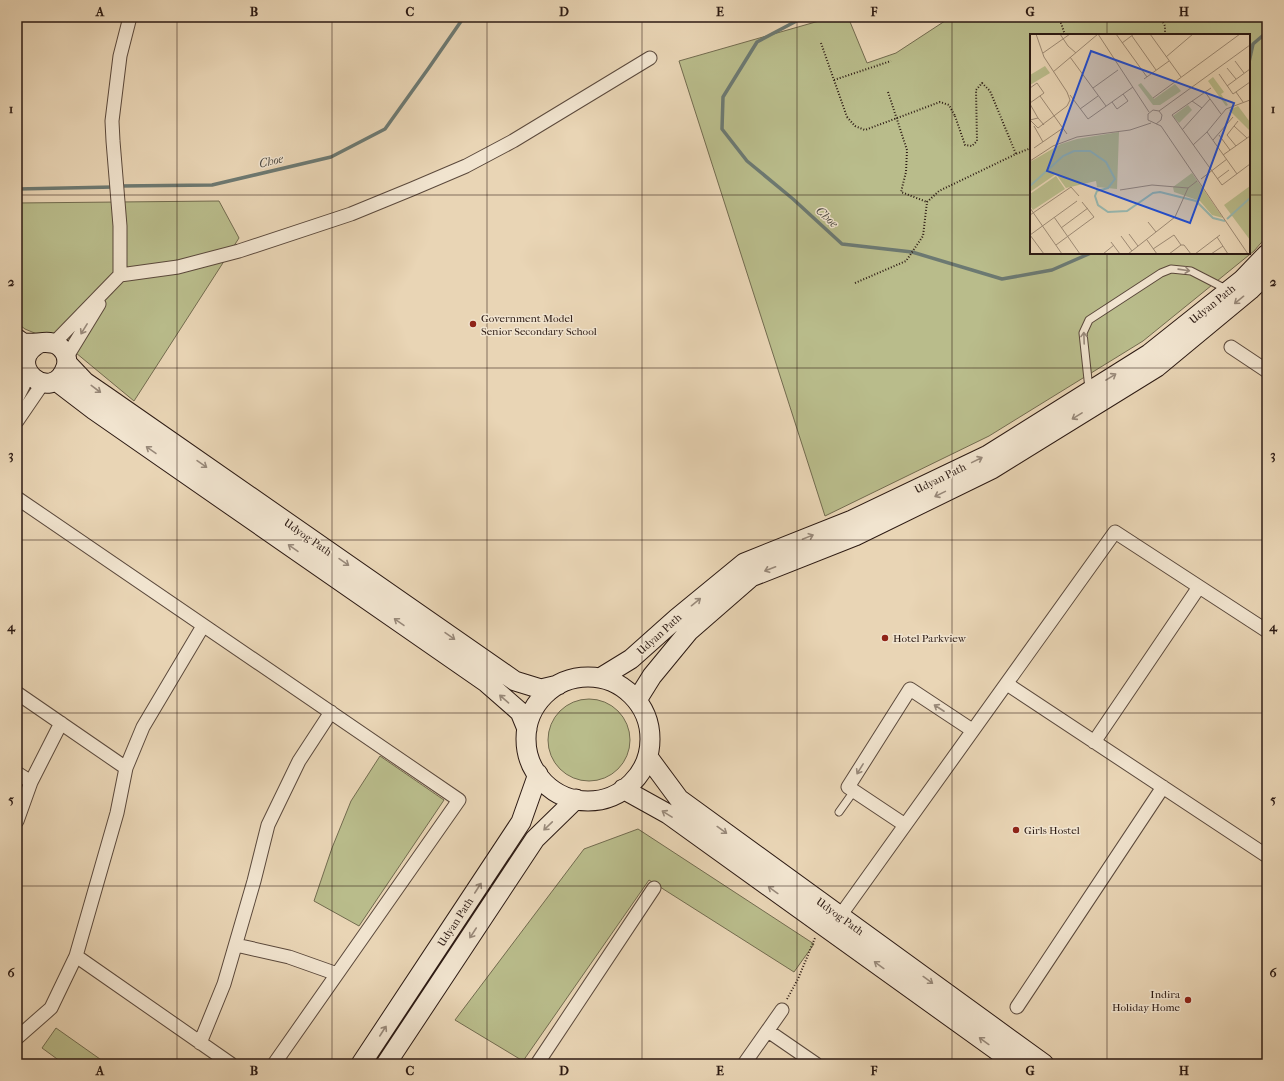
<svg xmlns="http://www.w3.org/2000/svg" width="1284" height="1081" viewBox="0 0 1284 1081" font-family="'IM FELL French Canon',serif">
<rect width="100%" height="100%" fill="#e9d5b5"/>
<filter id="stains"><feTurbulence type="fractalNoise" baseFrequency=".005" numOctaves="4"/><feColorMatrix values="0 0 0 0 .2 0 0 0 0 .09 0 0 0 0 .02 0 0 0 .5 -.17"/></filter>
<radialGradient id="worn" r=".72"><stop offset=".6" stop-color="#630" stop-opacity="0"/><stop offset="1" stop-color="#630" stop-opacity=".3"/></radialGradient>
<path fill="#b9bc8b" stroke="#726b4f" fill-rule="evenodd" d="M833,17H848L867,63L896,53L951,17H1267V236L1254,251L1143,341L989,436L825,516L679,61ZM1031,35H1249V253H1031Z
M219,201L239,238L134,401L70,348L25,329L17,323V203Z
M548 740a41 41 0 1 1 82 0a41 41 0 1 1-82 0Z
M380,756L444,800L359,926L314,901L332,848L351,801Z
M638,829L814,944L794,972L649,880L523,1061L455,1020L584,849Z
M56,1028L107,1064H64L42,1048Z"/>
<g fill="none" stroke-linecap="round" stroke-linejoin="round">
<path stroke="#6c7972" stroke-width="3.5" d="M804,17L757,42L723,97L722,129L747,161L793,199L842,244L912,252L1002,279L1052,270L1091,253
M1249,62L1253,44L1267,32
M120,186L212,185L331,157L385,129L428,69L464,17
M17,189L114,187"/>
<defs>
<path id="service" d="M1089,389L1083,333L1089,320L1161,273L1171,269L1191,271L1228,290
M839,812L854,791"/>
<path id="minor" d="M120,275L178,267L239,251L351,214L412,189L466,166L513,141L650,58
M54,343L120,275V226L113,141L112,121L120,56L130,17
M1231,347L1267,371
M66,358L99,304
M17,398L29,374
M17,421L43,383
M17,498L459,800L274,1064
M1007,684L1267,856
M17,693L126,768
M1094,742L1199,587
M17,773L31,782
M17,821L31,782L61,723
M905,825L848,787L910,689L972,730
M840,916C931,787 1024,660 1115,532L1267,631
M236,945L289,957L337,974
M76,956L231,1064
M1017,1007L1163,787
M768,1031L816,1064
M17,1038L51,1008L76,956L117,813L126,768L143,727L203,626
M200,1043L224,984L254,881L268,825L299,761L331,712
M537,1064L654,888
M744,1064L782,1010"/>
<path id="secondary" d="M17,339C19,340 22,343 25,343C36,345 51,338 60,347C66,352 68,360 66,367C52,407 1,363 40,343
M67,363L85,382L104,395L515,681L541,689L558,685
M56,381L94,410L487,683L520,712L527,729
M526 739a62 62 0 1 1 124 0a62 62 0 1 1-124 0Z
M600,678L631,659L677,618L744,563L852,520L988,455L1149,354L1242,280L1267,254
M637,700L652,676L689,631L751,577L855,536L992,469L1157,367L1250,290L1267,273
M648,757L679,799L1044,1064
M623,789L668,814L1016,1064
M361,1064L521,822L538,774
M386,1064L535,839L576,799"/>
</defs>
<use href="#service" stroke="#5b493c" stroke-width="9"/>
<use href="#minor" stroke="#5b493c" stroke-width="15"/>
<use href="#secondary" stroke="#2c1a13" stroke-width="21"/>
<path stroke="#2c1a13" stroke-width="2" stroke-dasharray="1 2" stroke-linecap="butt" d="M1059,17L1065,35
M1160,17L1165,26V35
M821,43L847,117
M834,80L891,61
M888,92L907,150L906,172L901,192L927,202
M955,116L965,145L972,146L977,141L976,90L982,83L990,91L1016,154
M855,283L906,261L923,236L927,202L939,191L1016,154L1031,148
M787,999L798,979L815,938"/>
<use href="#service" stroke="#f1e4cf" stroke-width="7"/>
<use href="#minor" stroke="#f1e4cf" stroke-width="13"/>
<use href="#secondary" stroke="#f1e4cf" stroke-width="19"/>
<path stroke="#2c1a13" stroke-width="2" stroke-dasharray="1 2" stroke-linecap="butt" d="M847,117L855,126L865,130L940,102L949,105L955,116"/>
</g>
<defs><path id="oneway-shaft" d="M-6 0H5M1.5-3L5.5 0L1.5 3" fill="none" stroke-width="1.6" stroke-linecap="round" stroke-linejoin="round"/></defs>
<g stroke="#98897a">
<use href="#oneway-shaft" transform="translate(1184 270) rotate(8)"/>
<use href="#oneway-shaft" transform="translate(1239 300) rotate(141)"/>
<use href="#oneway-shaft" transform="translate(84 329) rotate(122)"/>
<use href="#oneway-shaft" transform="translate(1084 338) rotate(-92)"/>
<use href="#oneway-shaft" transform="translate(1111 377) rotate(-32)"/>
<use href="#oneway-shaft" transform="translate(96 389) rotate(37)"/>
<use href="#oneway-shaft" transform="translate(1077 416) rotate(148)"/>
<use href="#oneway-shaft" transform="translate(151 450) rotate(-145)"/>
<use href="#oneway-shaft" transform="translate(977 460) rotate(-26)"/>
<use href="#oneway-shaft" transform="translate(202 464) rotate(35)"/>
<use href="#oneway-shaft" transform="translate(940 494) rotate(154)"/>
<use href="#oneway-shaft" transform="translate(808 537) rotate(-22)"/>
<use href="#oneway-shaft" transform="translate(293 548) rotate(-145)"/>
<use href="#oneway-shaft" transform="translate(344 562) rotate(35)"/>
<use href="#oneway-shaft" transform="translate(770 569) rotate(159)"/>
<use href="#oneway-shaft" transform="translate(696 602) rotate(-39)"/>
<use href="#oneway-shaft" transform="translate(399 622) rotate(-145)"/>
<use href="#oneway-shaft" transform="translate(450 636) rotate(35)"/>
<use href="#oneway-shaft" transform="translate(504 699) rotate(-139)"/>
<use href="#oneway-shaft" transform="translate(939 708) rotate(-147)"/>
<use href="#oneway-shaft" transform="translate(860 769) rotate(122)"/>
<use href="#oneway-shaft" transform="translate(667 814) rotate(-148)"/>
<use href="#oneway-shaft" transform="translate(548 826) rotate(136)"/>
<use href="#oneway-shaft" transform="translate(722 830) rotate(36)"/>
<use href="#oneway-shaft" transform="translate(478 888) rotate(-57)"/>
<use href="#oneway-shaft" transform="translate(773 890) rotate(-144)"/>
<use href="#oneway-shaft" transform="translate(473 933) rotate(123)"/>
<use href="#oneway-shaft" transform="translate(879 965) rotate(-144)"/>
<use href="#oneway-shaft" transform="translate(928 980) rotate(36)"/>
<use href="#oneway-shaft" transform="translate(383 1031) rotate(-57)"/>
<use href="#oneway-shaft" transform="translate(984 1041) rotate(-144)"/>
</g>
<path fill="none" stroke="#2c1a13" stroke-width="1" stroke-opacity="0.55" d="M177,17V1064M332,17V1064M487,17V1064M642,17V1064M797,17V1064M952,17V1064M1107,17V35M17,195H1031M1249,195H1267M1107,253V1064M17,368H1267M17,540H1267M17,713H1267M17,886H1267"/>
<g fill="#8f2418" stroke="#f1e4cf" stroke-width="1.5">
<circle cx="473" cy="324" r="4"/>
<circle cx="885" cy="638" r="4"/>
<circle cx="1016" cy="830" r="4"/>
<circle cx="1188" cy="1000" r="4"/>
</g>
<g text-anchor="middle" stroke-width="3" stroke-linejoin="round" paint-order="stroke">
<g font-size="11" fill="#2c1a13" stroke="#f1e4cf">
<text transform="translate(1212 304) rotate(-39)" y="4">Udyan Path</text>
<text transform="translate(940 478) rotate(-26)" y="4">Udyan Path</text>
<text transform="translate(308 537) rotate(35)" y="4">Udyog Path</text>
<text transform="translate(659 634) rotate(-42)" y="4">Udyan Path</text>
<text transform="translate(840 916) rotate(36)" y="4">Udyog Path</text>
<text transform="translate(455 922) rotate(-57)" y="4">Udyan Path</text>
</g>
<g font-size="11" fill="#2c1a13" stroke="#f1e4cf" text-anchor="start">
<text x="481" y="322">Government Model<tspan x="481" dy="13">Senior Secondary School</tspan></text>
<text x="893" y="642">Hotel Parkview</text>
<text x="1024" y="834">Girls Hostel</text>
<text x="1180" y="998" text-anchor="end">Indira<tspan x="1180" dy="13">Holiday Home</tspan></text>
</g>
<g font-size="12" font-style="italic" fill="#4c4942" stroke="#f1e4cf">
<text transform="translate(271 161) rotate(-13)" y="4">Choe</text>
<text transform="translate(827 217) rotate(43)" y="4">Choe</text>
</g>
</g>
<g transform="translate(1030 34)">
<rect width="220" height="220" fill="#e9d5b5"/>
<path d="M15,32L20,39L0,51V41ZM183,43L194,58L191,60L198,71L196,72L178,47ZM111,49L124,65L145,50L151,57L130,71H123L108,51ZM158,71L162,76L149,89L143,82ZM208,72L220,88V97L199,76ZM89,98L87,155L67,153L66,147L36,154L26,140L0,158V128L31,110L47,105ZM162,139L193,184L182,181L170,167L144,158L143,153ZM26,142L35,155L3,176L0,172V160ZM220,152V206L194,171Z" fill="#b9bc8b"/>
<path fill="none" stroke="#97b8b1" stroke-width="2" d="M0,152L33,122L44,117H60L76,128L85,145L78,154L67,157L65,162L68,171L78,178L97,177L123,159L130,158L166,167L183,184L195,187M197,185L220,164"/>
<path fill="none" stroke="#9d8a74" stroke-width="1" d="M30,0L38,12L46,19M68,0L119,78M86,0L117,43M120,0L151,43M102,2L126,36M92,9L104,0M13,19L40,0M40,23L76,72M136,23L163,0M205,27L214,39M197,34L206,45M23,38L68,0M189,40L203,60L220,48M114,45L139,27M197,52L220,35M0,54L7,49L14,59L0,69M63,54L88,36M181,54L142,81L192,151L220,130M175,58L191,80M206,58L213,68M40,61L58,85L103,53M10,62L37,100M123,64L210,0M162,67L172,74M82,68L87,75L98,67L93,60M0,70L8,84M50,75L68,62M129,77L220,11M0,86L8,94L37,72L40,66L37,58L14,23L6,0M0,86L8,84L14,91M126,90L131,86L132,81L129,77L123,76L118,80V86L131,92L218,220M4,92L13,108M204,92L217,104M152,96L180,65M177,98L207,140M189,101L200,116M183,106L203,83M163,111L177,98L196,75L220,66M206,112L197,101L208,87M4,114L33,94M193,121L220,102M0,127L23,112L47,103L100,96L121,89M171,145L197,125M187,145L199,136M90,156L122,151L158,154M0,174L32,220M0,181L41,153L49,162M24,183L50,220M118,188L126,198M31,194L58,174M99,200L108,212M0,201L47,167M0,201L14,220M91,202L102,217M187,203L198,220M117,206L127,220M81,208L90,220M26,211L64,183L52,168M151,211H154L161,220M123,215L144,201L151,211L139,220M73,220L84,211M98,220L145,183L158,154L167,147M165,220L190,201M181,220L193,212"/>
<path fill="#1d4ed8" fill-opacity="0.15" stroke="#1d4ed8" stroke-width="2" d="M61,17L204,69L160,189L17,137Z"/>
<rect width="220" height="220" fill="none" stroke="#2c1a13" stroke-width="2"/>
</g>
<rect width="1284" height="1081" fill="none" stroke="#e9d5b5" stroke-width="44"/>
<rect x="22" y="22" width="1240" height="1037" fill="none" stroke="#2c1a13" stroke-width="1.5"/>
<g font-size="13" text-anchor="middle" font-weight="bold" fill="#2c1a13">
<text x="100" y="16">A</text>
<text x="254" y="16">B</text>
<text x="410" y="16">C</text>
<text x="564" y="16">D</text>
<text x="720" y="16">E</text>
<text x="874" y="16">F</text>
<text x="1030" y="16">G</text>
<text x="1184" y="16">H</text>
<text x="11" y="113">1</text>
<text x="1273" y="113">1</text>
<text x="11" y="286">2</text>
<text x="1273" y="286">2</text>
<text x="11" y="459">3</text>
<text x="1273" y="459">3</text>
<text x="11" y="631">4</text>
<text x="1273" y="631">4</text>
<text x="11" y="804">5</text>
<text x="1273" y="804">5</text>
<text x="11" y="977">6</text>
<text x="1273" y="977">6</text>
<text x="100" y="1075">A</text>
<text x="254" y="1075">B</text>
<text x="410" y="1075">C</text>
<text x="564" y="1075">D</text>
<text x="720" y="1075">E</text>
<text x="874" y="1075">F</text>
<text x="1030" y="1075">G</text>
<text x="1184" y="1075">H</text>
</g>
<rect width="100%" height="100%" filter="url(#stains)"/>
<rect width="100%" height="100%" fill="url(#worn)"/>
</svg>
